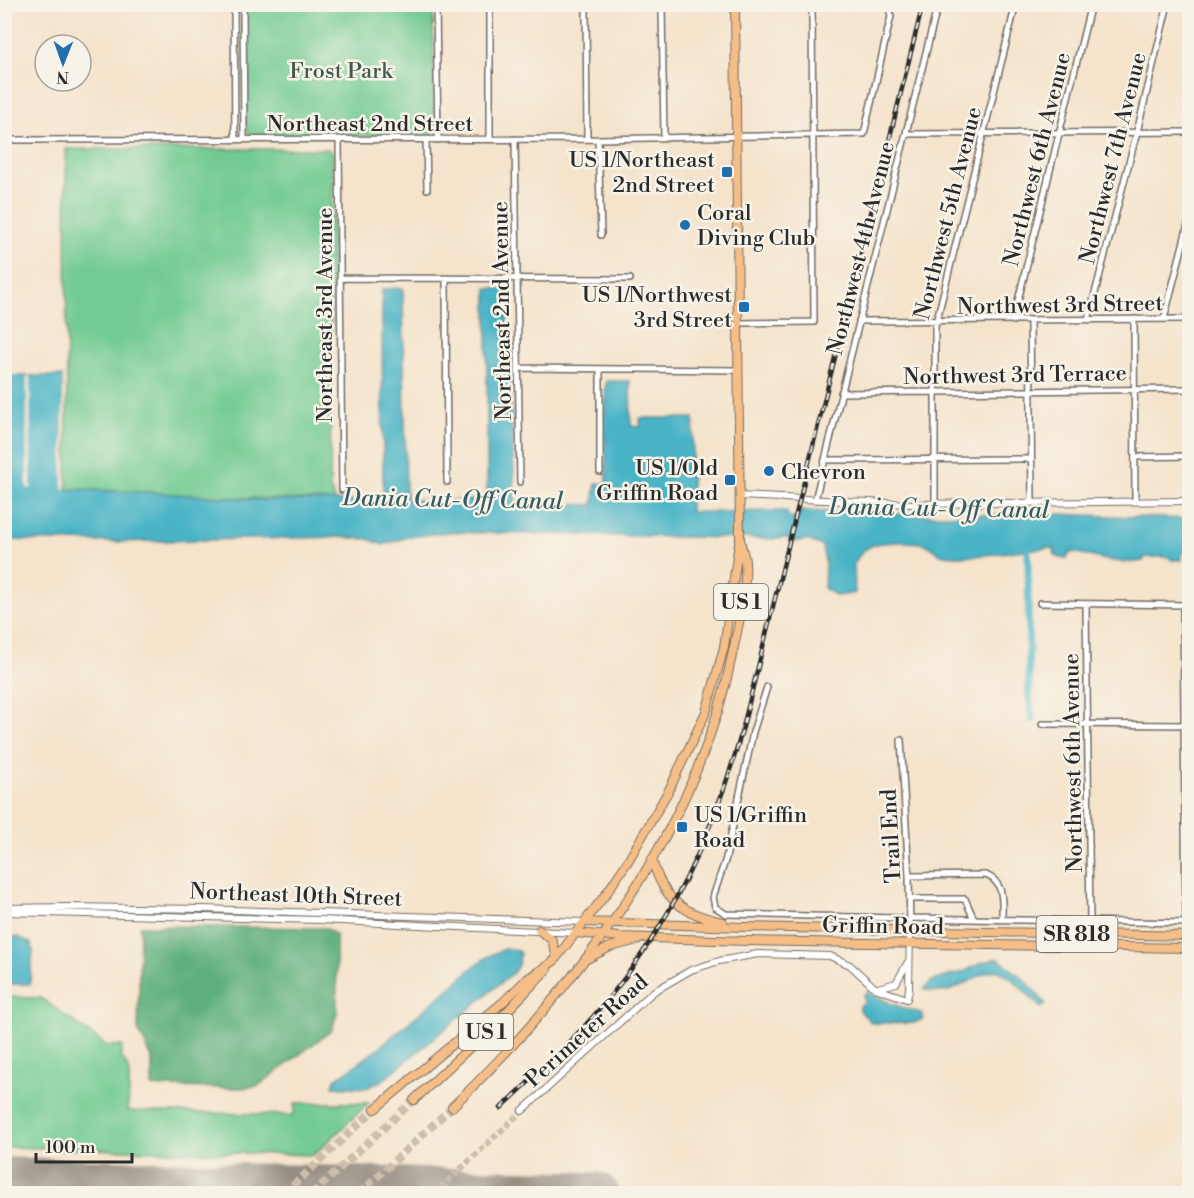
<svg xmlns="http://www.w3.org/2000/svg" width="1194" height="1198" viewBox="0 0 1194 1198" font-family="'Libre Bodoni',serif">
<rect width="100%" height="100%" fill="#f7f3e8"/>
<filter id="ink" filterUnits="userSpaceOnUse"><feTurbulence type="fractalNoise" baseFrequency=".0167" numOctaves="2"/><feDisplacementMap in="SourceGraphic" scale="12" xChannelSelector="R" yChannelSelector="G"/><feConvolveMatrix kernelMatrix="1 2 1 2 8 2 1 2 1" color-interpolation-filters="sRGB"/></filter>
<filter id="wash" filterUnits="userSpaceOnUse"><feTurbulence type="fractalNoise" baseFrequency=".008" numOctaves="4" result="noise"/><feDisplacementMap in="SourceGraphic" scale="24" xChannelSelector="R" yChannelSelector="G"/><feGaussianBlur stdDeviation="1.35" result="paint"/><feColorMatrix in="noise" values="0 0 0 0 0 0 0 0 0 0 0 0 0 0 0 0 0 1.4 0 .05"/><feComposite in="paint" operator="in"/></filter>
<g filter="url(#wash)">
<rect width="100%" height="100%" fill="#f5e3cb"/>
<path fill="#72cb92" stroke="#4e7b5e" stroke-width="1.5" d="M246,5H433L434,134L429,136L250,135L246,127Z
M66,149H328L333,153L330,488L335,501C246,500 157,492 67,489Z
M5,997L41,998L107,1046H122L121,1058C134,1068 128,1094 128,1111L294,1115L295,1103H369L314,1155L5,1147Z"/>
<path fill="#5daf7c" stroke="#446d54" stroke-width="1.5" d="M140,926L326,928L336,935L337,1013L332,1030L258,1086L241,1088L152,1087V1058L138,1030Z"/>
<path fill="#49b4c6" stroke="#3a7078" stroke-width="1.5" d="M403,288L406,500H482L487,495V288L506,289L515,501L593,505L596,483L607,484L604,427L606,381H630L631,426L640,427V418H694L690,512L787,511V516L798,519L800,511L942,515L1058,514L1190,519L1189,552H1185L1182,555V560H1171L1170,557H1145L1143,561C1123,565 1095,558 1075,552L1070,553L1067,558H1060L1055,555L1054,548C1018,548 980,560 944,555C935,554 932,545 924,544C912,541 895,542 882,543C868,545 862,551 854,563L855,593L837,596L824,588L825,561L822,546L807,540L794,542L793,540L781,537L780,539L449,532L408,537L383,545L368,539L340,537L113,542L5,540V376H63L64,489L145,492L263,500L383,501L382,289Z
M5,937H18L31,943L33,950L30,984H5Z
M505,949L516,950L520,953L518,965L514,972L383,1080L366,1088L333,1086L335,1079C377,1053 414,1017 452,986C467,973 484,955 505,949Z
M998,958L1026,981L1046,1004L1041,1008C1029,997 1014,976 998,971C982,966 952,1003 924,989L932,981L966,971L980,963Z
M867,992L892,1004L921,1013L923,1019L914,1023H872L859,1010V1006L865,1002L863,996Z"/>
<path fill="#f5e3cb" d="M27,376H30L31,488H27Z
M63,376H65V489H63Z"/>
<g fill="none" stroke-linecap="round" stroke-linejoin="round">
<path stroke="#49b4c6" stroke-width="7" d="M1028,549L1029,694L1032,719"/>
<path stroke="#90877b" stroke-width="18" d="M85,1181L108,1187L118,1194
M515,1191L529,1194
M228,1194L286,1186"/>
<path stroke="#90877b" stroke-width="44" d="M4,1179L597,1194"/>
</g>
</g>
<g filter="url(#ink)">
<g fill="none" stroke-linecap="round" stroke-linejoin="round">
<path stroke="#cdbeab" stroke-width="6" stroke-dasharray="6 3" stroke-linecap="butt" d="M434,1194L522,1111"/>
<path stroke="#cdbeab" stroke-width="8" stroke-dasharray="8 4" stroke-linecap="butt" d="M284,1194L375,1109
M312,1194L414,1100
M359,1194L452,1107"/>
<defs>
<path id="minor" d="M234,4L235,140
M243,4L244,140
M436,4L438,140
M490,4V139
M586,4L587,139
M662,4L664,137
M906,134L1190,132
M339,139L342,490
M515,139L520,482
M598,139L601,235
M4,140L598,139L864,134L891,16L888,4
M426,140L427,189
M341,278L630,279
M446,278L447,482
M1134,319L1135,500
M1164,319L1190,217
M1030,320L1032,502
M1088,320L1137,132L1168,4
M859,321L1190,319
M1013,321L1091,4
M738,323L814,322L812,4
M518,368L738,370
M841,393L1190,389
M1135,457L1190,456
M826,460L1031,459
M600,472V369
M815,500L938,4
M935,504V327L1016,4
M1040,603L1190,605
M1086,605L1090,921
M1183,605L1186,923
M767,687L753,732L726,858L713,897L715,907L726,914L899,918
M1042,724L1190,725
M901,740L909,876L910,930
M909,876L986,875C1005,883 1002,901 1002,919
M910,899H965L974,919
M910,918L1188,923"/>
<path id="tertiary" d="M739,496L910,504L1190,501
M4,908L66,907L202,909L585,922
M4,912L321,920L577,933
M878,988L896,983L908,962
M522,1111L653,992L691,970L719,961L758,954L830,956L850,965L875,988L907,999L909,990L910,930"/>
<path id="primary" d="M652,859C663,900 683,914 723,922
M585,922L745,927L1190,936
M539,930L552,940L557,957
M577,933L619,937L747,941L1190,948
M585,960L610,947L638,940
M414,1100L500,1019L547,969
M452,1107C581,983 698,830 733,651C739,624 747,588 745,561C744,554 741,546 740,539L735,4
M375,1109L503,1002L527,979L554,961L606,894L628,861L669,790L706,712L724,647L739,543"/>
</defs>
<use href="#minor" stroke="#726b63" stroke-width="8"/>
<use href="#tertiary" stroke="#726b63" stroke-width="8"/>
<use href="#primary" stroke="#726b63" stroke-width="10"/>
<use href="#minor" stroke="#fff" stroke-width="5"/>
<use href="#tertiary" stroke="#fff" stroke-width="6"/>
<use href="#primary" stroke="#f6be87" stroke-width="8"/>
<defs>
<path id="rail" d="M501,1108C534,1077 568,1046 597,1012C670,928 714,833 743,727L923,4"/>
</defs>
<use href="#rail" stroke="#2b2b2b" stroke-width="4.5"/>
<use href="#rail" stroke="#f7f3e8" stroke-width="2" stroke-dasharray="7" stroke-linecap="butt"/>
</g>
</g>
<g fill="#1f6fb2" stroke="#f7f3e8" stroke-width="2">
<rect x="721" y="166" width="12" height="12" rx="3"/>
<circle cx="685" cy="225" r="6"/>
<rect x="738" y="301" width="12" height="12" rx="3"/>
<circle cx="769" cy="471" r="6"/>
<rect x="724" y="474" width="12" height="12" rx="3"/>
<rect x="676" y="821" width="12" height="12" rx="3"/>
</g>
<g text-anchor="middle" stroke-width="5" stroke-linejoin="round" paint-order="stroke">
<g fill="#f7f3e8" stroke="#686764" stroke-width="1.5">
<rect x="714" y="584" width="54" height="36" rx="4.5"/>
<rect x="1036.5" y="916" width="81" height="36" rx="4.5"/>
<rect x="459" y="1014" width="54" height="36" rx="4.5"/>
</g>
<g font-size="21" font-weight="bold" fill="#2b2b2b">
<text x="741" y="609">US 1</text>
<text x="1077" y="941">SR 818</text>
<text x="486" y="1039">US 1</text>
</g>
<g font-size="22" fill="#405b4a" stroke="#f7f3e8">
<text x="341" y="78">Frost Park</text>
</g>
<g font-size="22" fill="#2b2b2b" stroke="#f7f3e8">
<text x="370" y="131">Northeast 2nd Street</text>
<text transform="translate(1112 158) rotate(-76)" y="8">Northwest 7th Avenue</text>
<text transform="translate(1036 159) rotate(-76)" y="8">Northwest 6th Avenue</text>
<text transform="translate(947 213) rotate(-76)" y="8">Northwest 5th Avenue</text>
<text transform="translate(860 248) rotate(-76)" y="8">Northwest 4th Avenue</text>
<text transform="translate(1060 304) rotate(-1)" y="8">Northwest 3rd Street</text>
<text transform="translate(501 311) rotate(-91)" y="8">Northeast 2nd Avenue</text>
<text transform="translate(324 315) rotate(-90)" y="8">Northeast 3rd Avenue</text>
<text transform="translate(1015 374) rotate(-1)" y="8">Northwest 3rd Terrace</text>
<text transform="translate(1072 763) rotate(-91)" y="8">Northwest 6th Avenue</text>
<text transform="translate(890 836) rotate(-93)" y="8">Trail End</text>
<text transform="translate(296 894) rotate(2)" y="8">Northeast 10th Street</text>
<text transform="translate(883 925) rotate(1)" y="8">Griffin Road</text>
<text transform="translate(586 1030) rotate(-42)" y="8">Perimeter Road</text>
</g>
<g font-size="22" fill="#2b2b2b" stroke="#f7f3e8" text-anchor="end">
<text x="715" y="167">US 1/Northeast<tspan x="715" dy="25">2nd Street</tspan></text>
<text x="697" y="220" text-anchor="start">Coral<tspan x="697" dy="25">Diving Club</tspan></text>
<text x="732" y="302">US 1/Northwest<tspan x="732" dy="25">3rd Street</tspan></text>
<text x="718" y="475">US 1/Old<tspan x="718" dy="25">Griffin Road</tspan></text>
<text x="781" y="479" text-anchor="start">Chevron</text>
<text x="694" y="822" text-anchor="start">US 1/Griffin<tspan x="694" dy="25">Road</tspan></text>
</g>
<g font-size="24" font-style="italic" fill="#365b61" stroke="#f7f3e8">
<text transform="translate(453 499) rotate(1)" y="8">Dania Cut-Off Canal</text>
<text transform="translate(939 508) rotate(1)" y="8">Dania Cut-Off Canal</text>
</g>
</g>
<rect width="1194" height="1198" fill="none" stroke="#f7f3e8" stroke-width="24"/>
<g transform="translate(63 63) rotate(181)"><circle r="28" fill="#f7f3e8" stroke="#a5a39c" stroke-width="1.5"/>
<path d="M0-4.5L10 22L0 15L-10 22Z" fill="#1f6fb2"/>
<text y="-9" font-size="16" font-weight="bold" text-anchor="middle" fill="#2b2b2b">N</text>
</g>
<path d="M36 1153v9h96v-9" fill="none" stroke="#2b2b2b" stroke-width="3"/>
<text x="45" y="1153" font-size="18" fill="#2b2b2b" stroke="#f7f3e8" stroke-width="4.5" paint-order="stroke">100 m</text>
</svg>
